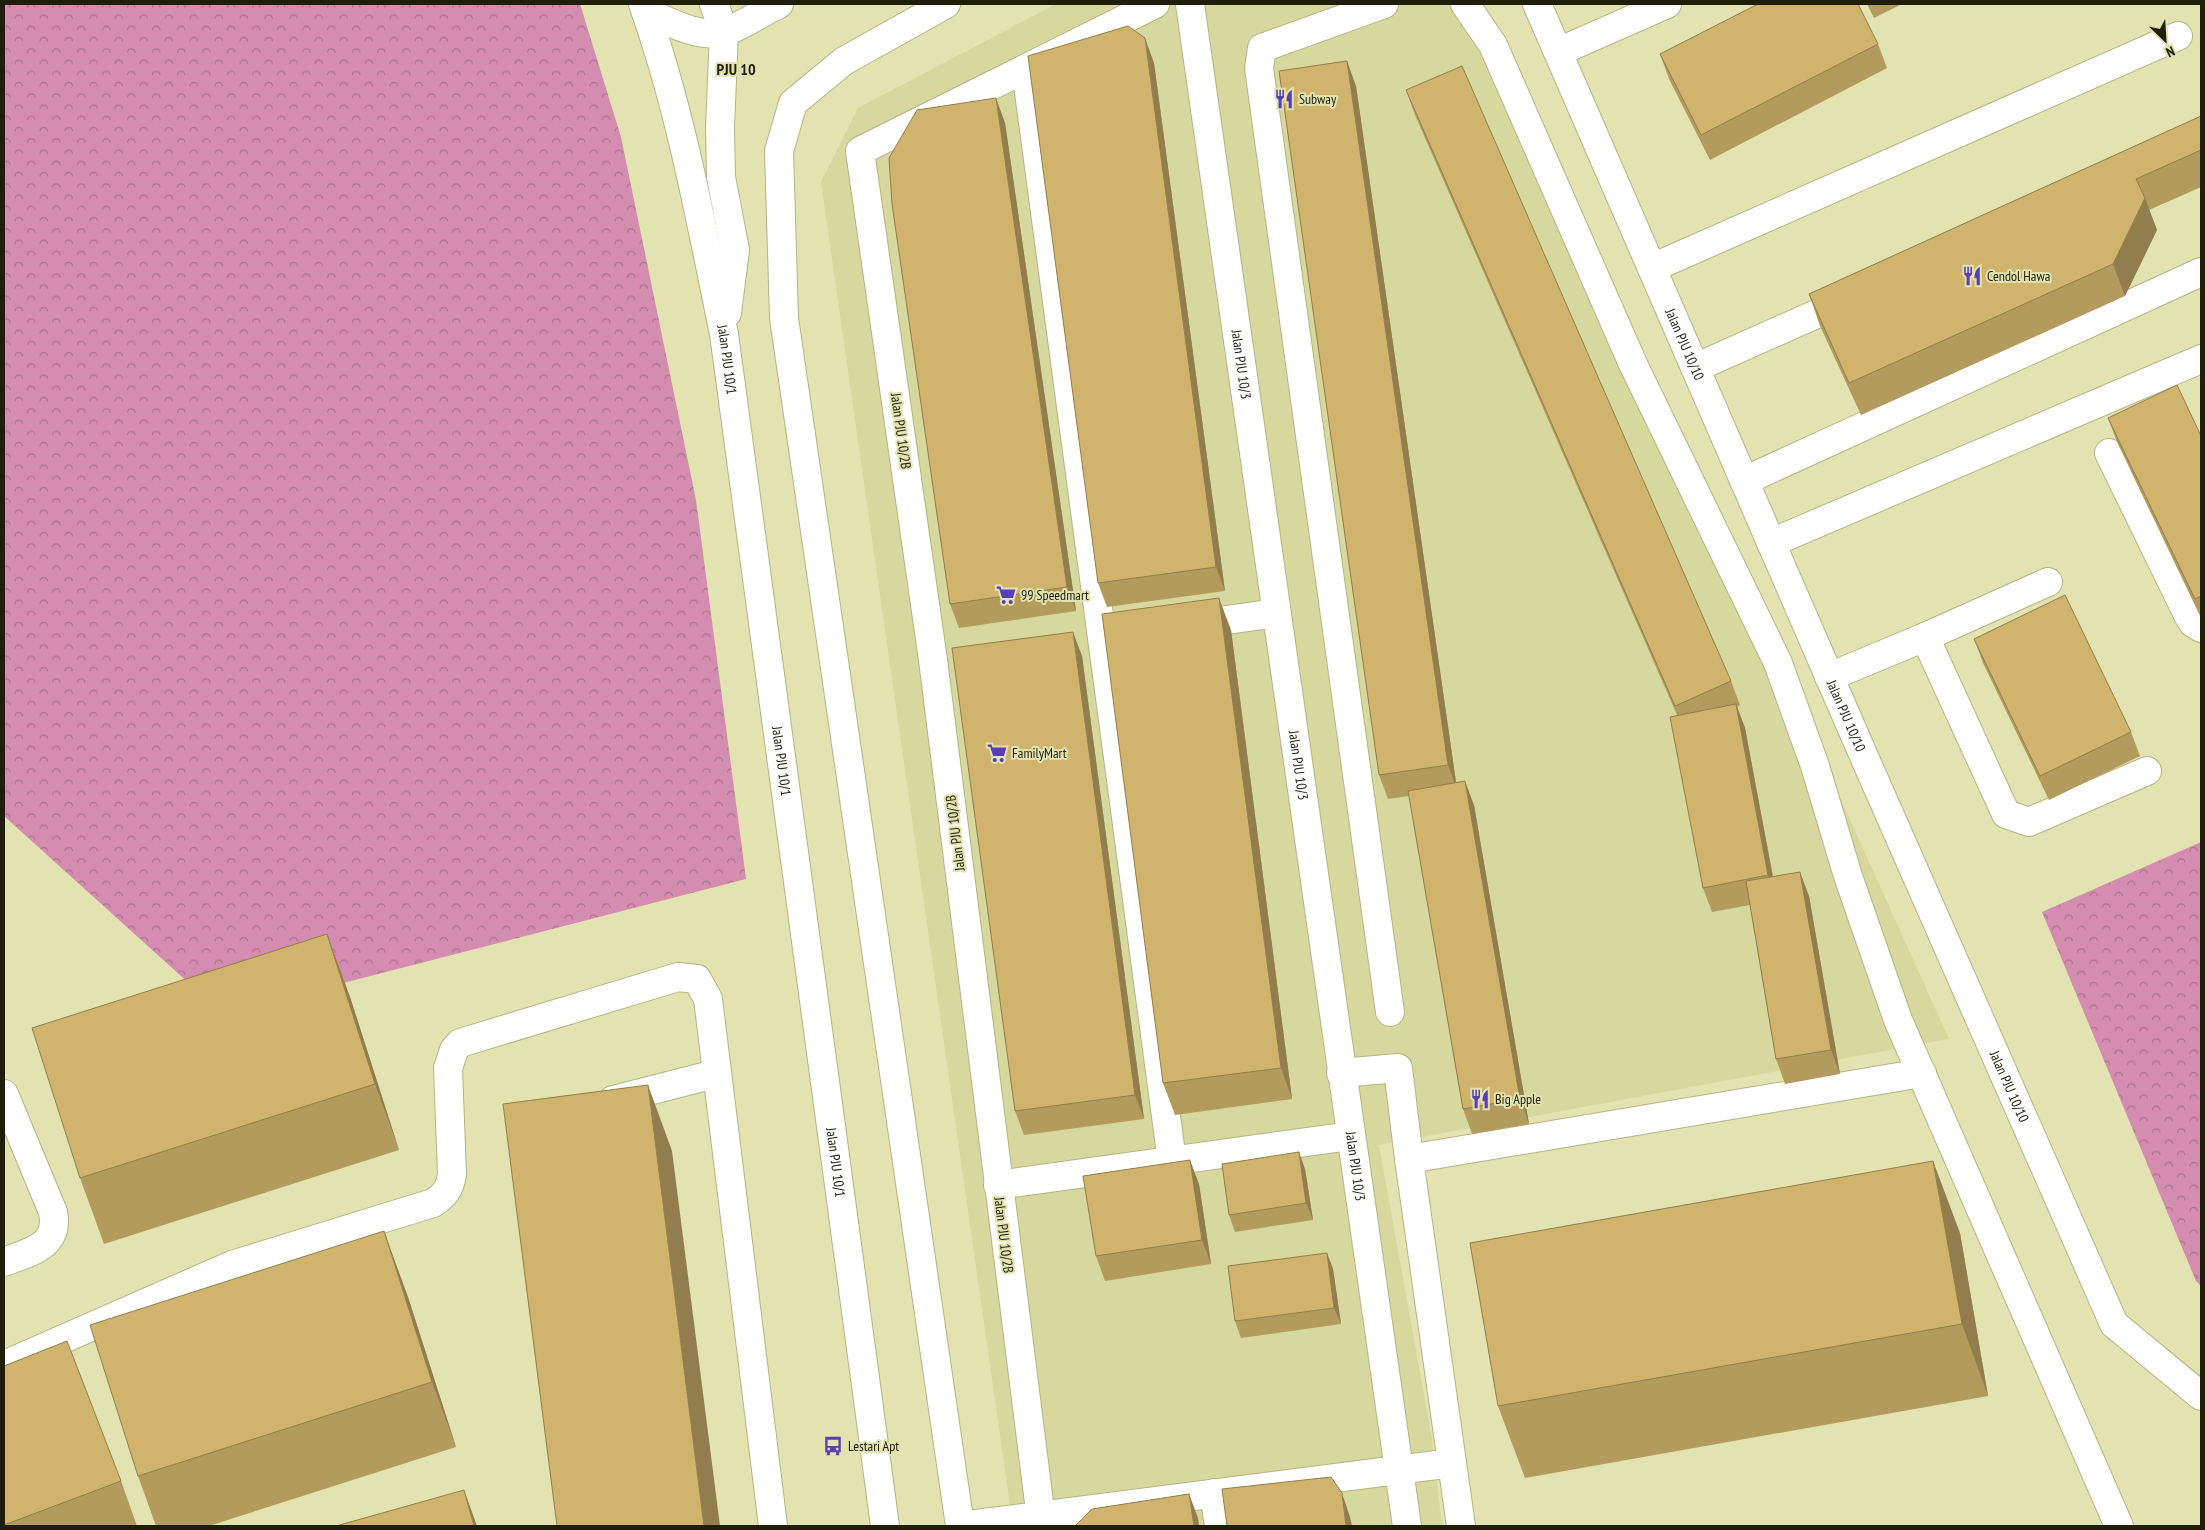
<svg xmlns="http://www.w3.org/2000/svg" width="2205" height="1530" viewBox="0 0 2205 1530" font-family="'PT Sans Narrow',sans-serif">
<defs>
<pattern id="forest-crowns" width="20" height="18" patternUnits="userSpaceOnUse" patternTransform="scale(1.25)"><rect width="20" height="18" fill="#d48db0"/><path d="M2 6a3 3 0 1 1 6 0M12 15a3 3 0 1 1 6 0" fill="none" stroke="#ab738d"/></pattern>
</defs>
<rect width="100%" height="100%" fill="#e2e3b0"/>
<path fill="#d7d89e" d="M1056,4H1482L1949,1039L1379,1145L1432,1439L1442,1526H1013L821,182L858,108Z"/>
<path fill="url(#forest-crowns)" d="M4,4H580L621,137L696,500L746,879L223,1014L4,816Z
M2201,842V1286L2196,1281L2042,912Z"/>
<g fill="none" stroke-linecap="round" stroke-linejoin="round">
<defs>
<g id="minor">
<path id="s1" d="M643,4C681,111 701,223 724,334L885,1526"/>
<path d="M714,4L724,32L720,128L721,177L735,250L727,313"/>
<path d="M946,4L844,61L793,103L779,151L784,318L960,1526"/>
<path id="s2" d="M1190,4L1407,1526"/>
<path d="M1384,4L1262,48L1259,68L1390,1012"/>
<path d="M1465,4L1493,45L1633,364L1778,663L1815,766L1848,876L1898,1020L2119,1526"/>
<path id="s3" d="M1537,4L1866,761L2114,1324L2201,1396"/>
<path d="M646,12C668,21 699,39 724,32C741,27 762,12 779,4"/>
<path d="M1558,52L1667,4"/>
<path d="M1026,70L1172,1161"/>
<path d="M1652,268L2178,36"/>
<path d="M1695,368L1850,299"/>
<path d="M2109,453L2188,615L2193,623L2201,628"/>
<path d="M1744,481L2201,272"/>
<path d="M1771,543L2201,359"/>
<path d="M1191,625L1276,613"/>
<path d="M1925,637L2048,582"/>
<path d="M1829,677L1925,637L2006,814L2029,822L2147,771"/>
<path d="M1341,1073L1398,1068L1409,1159L1461,1526"/>
<path d="M4,1094L53,1212C60,1247 29,1252 4,1262"/>
<path d="M613,1100L715,1074"/>
<path d="M1409,1159L1922,1073"/>
<path d="M998,1185L1350,1136"/>
<path d="M4,1365L232,1265L433,1203C445,1195 450,1189 452,1174L448,1068L454,1050L460,1043L678,977L697,979L708,999L773,1526"/>
<path d="M1214,1493L1219,1526"/>
<path d="M960,1526L1452,1463"/>
<path d="M1042,1526L933,660L860,151L1155,4"/>
</g>
</defs>
<use href="#minor" stroke="#b4b583" stroke-width="30"/>
<use href="#minor" stroke="#fff" stroke-width="28"/>
</g>
<path fill="#b39b5e" d="M1867,4H1902L1874,18Z
M1878,44L1887,68L1710,160L1669,79L1660,54Z
M1154,63L1225,591L1107,607L1098,583Z
M1356,86L1456,782L1474,805L1529,1124L1472,1134L1463,1109L1409,796L1388,799L1379,775Z
M1406,90L1731,681L1740,705L1737,707L1745,728L1773,876L1809,896L1840,1074L1785,1084L1776,1059L1750,905L1712,912L1703,888L1677,715L1415,115Z
M2201,116V187L2149,210L2157,230L2125,296L1861,415L1820,326L1809,294Z
M1005,123L1076,611L959,628L950,604Z
M2108,418L2201,436V618L2117,442Z
M1231,630L1292,1099L1175,1115L1163,1083Z
M1974,639L2131,732L2140,756L2049,800L1983,663Z
M1082,656L1144,1119L1024,1135L1015,1111Z
M327,934L351,1000L399,1150L104,1244L80,1178Z
M1305,1169L1313,1220L1235,1232L1229,1215Z
M1199,1184L1211,1264L1105,1281L1096,1256Z
M1960,1233L1988,1396L1525,1478L1498,1406Z
M1327,1253L1333,1269L1341,1324L1241,1338L1235,1321Z
M408,1297L456,1447L209,1526H156L138,1476Z
M4,1366L121,1481L137,1526H4Z"/>
<path fill="#927e4c" d="M1145,38L1154,63L1225,591L1216,567Z
M1347,61L1356,86L1457,789L1448,765Z
M996,98L1005,123L1076,611L1067,587Z
M2145,198L2157,230L2125,296L2113,264Z
M1219,598L1231,630L1292,1099L1281,1068Z
M1073,632L1082,656L1144,1119L1135,1095Z
M1736,704L1745,728L1777,900L1768,875Z
M1465,781L1474,805L1529,1124L1520,1099Z
M1800,872L1809,896L1840,1074L1831,1050Z
M327,934L351,1000L399,1150L375,1084Z
M648,1085L672,1151L720,1526H704Z
M1299,1152L1305,1169L1313,1220L1306,1203Z
M1190,1160L1199,1184L1211,1264L1202,1240Z
M1933,1161L1960,1233L1988,1396L1962,1324Z
M384,1231L408,1297L456,1447L432,1382Z
M1327,1253L1333,1269L1341,1324L1334,1308Z
M464,1490L477,1526H474Z
M1342,1493L1350,1517L1352,1526H1346Z
M1189,1494L1198,1518L1199,1526H1194Z"/>
<path fill="#d0b46d" stroke="#927e4c" d="M1758,4H1858L1878,44L1701,135L1660,54Z
M1128,26L1145,38L1216,567L1098,583L1028,56Z
M1347,61L1448,765L1379,775L1279,71Z
M1462,66L1731,681L1675,706L1406,90Z
M996,98L1067,587L950,604L892,204L889,158L917,110Z
M2201,116V150L2136,179L2145,198L2113,264L1849,383L1809,294Z
M2177,385L2201,436V596L2195,599L2108,418Z
M2065,595L2131,732L2040,776L1974,639Z
M1219,598L1281,1068L1163,1083L1102,614Z
M1073,632L1135,1095L1015,1111L952,648Z
M1736,704L1768,875L1703,888L1670,717Z
M1465,781L1520,1099L1463,1109L1408,791Z
M1800,872L1831,1050L1776,1059L1746,881Z
M327,934L375,1084L80,1178L32,1028Z
M648,1085L704,1526H557L503,1104Z
M1299,1152L1306,1203L1229,1215L1222,1164Z
M1190,1160L1202,1240L1096,1256L1083,1176Z
M1933,1161L1962,1324L1498,1406L1470,1243Z
M384,1231L432,1382L138,1476L90,1325Z
M1327,1253L1334,1308L1235,1321L1228,1266Z
M67,1341L121,1481L4,1525V1366Z
M1331,1477L1342,1493L1346,1526H1227L1222,1489Z
M464,1490L474,1526H336Z
M1189,1494L1194,1526H1075L1092,1509Z"/>
<defs>
<symbol id="restaurant-bare" viewBox="-9 -9 18 18"><path d="M-5-6h1v4h1v-4h1v4h1v-4h1v5L-1.5 .5V6h-2V.5L-5-1ZM5-6V6H3V1.5H1.5Q1.5-4 5-6Z" fill="#5b3db5" stroke="#e2e3b0" stroke-width="2.5" paint-order="stroke"/></symbol>
<symbol id="supermarket-bare" viewBox="-9 -9 18 18"><path d="M-6-5.5h2.5l.6 2H6L4.5 2H-2.5L-4.4-4H-6ZM-1.5 3.2a1.3 1.3 0 1 0 .1 0ZM3 3.2a1.3 1.3 0 1 0 .1 0Z" fill="#5b3db5" stroke="#e2e3b0" stroke-width="2.5" paint-order="stroke"/></symbol>
<symbol id="bus-bare" viewBox="-9 -9 18 18"><path d="M-5-6H5V4H4V6H2V4H-2V6H-4V4H-5ZM-3.5-4V0h7V-4ZM-3.5 1.2v1.5H-2V1.2ZM2 1.2v1.5H3.5V1.2Z" fill="#5b3db5" stroke="#e2e3b0" stroke-width="2.5" paint-order="stroke"/></symbol>
</defs>
<g fill-rule="evenodd">
<use href="#restaurant-bare" x="1270" y="85" width="28" height="28"/>
<use href="#restaurant-bare" x="1958" y="262" width="28" height="28"/>
<use href="#supermarket-bare" x="992" y="581" width="28" height="28"/>
<use href="#supermarket-bare" x="983" y="739" width="28" height="28"/>
<use href="#restaurant-bare" x="1466" y="1085" width="28" height="28"/>
<use href="#bus-bare" x="819" y="1432" width="28" height="28"/>
</g>
<g text-anchor="middle" stroke-width="4" stroke-linejoin="round" paint-order="stroke">
<g font-size="14" fill="#1e1e0a" stroke="#e2e3b0" text-anchor="start">
<text x="1299" y="104">Subway</text>
<text x="1987" y="281">Cendol Hawa</text>
<text x="1021" y="600">99 Speedmart</text>
<text x="1012" y="758">FamilyMart</text>
<text x="1495" y="1104">Big Apple</text>
<text x="848" y="1451">Lestari Apt</text>
</g>
<g font-size="14" fill="#1e1e0a" stroke="#e2e3b0">
<text dy="5" stroke="none"><textPath href="#s3" startOffset="371">Jalan PJU 10/10</textPath></text>
<text dy="5" stroke="none"><textPath href="#s1" startOffset="366">Jalan PJU 10/1</textPath></text>
<text dy="5" stroke="none"><textPath href="#s2" startOffset="364">Jalan PJU 10/3</textPath></text>
<text transform="translate(901 431) rotate(82)" y="5">Jalan PJU 10/2B</text>
<text dy="5" stroke="none"><textPath href="#s3" startOffset="776">Jalan PJU 10/10</textPath></text>
<text dy="5" stroke="none"><textPath href="#s1" startOffset="771">Jalan PJU 10/1</textPath></text>
<text dy="5" stroke="none"><textPath href="#s2" startOffset="769">Jalan PJU 10/3</textPath></text>
<text transform="translate(955 833) rotate(-97)" y="5">Jalan PJU 10/2B</text>
<text dy="5" stroke="none"><textPath href="#s3" startOffset="1181">Jalan PJU 10/10</textPath></text>
<text dy="5" stroke="none"><textPath href="#s1" startOffset="1176">Jalan PJU 10/1</textPath></text>
<text dy="5" stroke="none"><textPath href="#s2" startOffset="1174">Jalan PJU 10/3</textPath></text>
<text transform="translate(1004 1235) rotate(83)" y="5">Jalan PJU 10/2B</text>
</g>
<g font-size="16" font-weight="bold" fill="#1e1e0a" stroke="#e2e3b0">
<text x="736" y="75">PJU 10</text>
</g>
</g>
<rect width="2205" height="1530" fill="none" stroke="#1e1e0a" stroke-width="10"/>
<g transform="translate(2165 40) rotate(155)" stroke="#e2e3b0" stroke-width="4" paint-order="stroke">
<path d="M0-4L9 19L0 12L-9 19Z" fill="#1e1e0a"/>
<text y="-8" font-size="14" font-weight="bold" text-anchor="middle" fill="#1e1e0a">N</text>
</g>
</svg>
